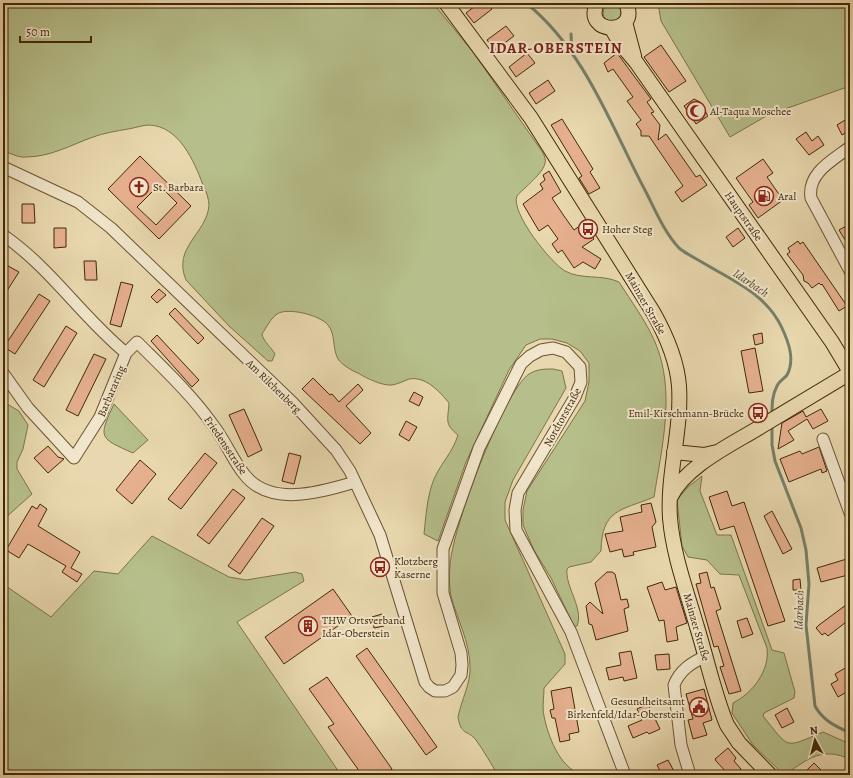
<svg xmlns="http://www.w3.org/2000/svg" width="853" height="778" viewBox="0 0 853 778" font-family="Alegreya,serif">
<rect width="100%" height="100%" fill="#e9d8af"/>
<filter id="stains"><feTurbulence type="fractalNoise" baseFrequency=".005" numOctaves="4"/><feColorMatrix values="0 0 0 0 .2 0 0 0 0 .09 0 0 0 0 .02 0 0 0 .5 -.17"/></filter>
<radialGradient id="worn" r=".72"><stop offset=".6" stop-color="#630" stop-opacity="0"/><stop offset="1" stop-color="#630" stop-opacity=".3"/></radialGradient>
<path fill="#b6bf8b" stroke="#7c7449" d="M3,3H433L473,52L539,147C541,150 544,154 545,158C548,168 532,181 526,187C523,190 519,193 517,196C510,212 551,263 565,271C581,280 602,274 619,282C631,301 646,321 655,342C676,391 662,446 654,497C620,511 602,509 601,551L591,562L569,567L567,569C565,587 584,608 577,626H574L551,578L534,550L523,525V510L527,491L585,401L589,382V363L580,351L567,343L552,339H540L526,345L509,370L466,462L438,541L424,534C426,516 427,496 434,479C441,463 453,452 458,435C444,424 448,420 449,403C440,392 426,376 409,379C404,381 398,384 392,385C382,386 366,378 358,373C352,371 341,364 338,359C332,348 336,335 328,325C320,315 287,307 277,314C271,318 266,328 262,334C263,341 271,347 275,354L272,361H268L229,326L186,280C172,247 207,234 209,205C209,200 206,190 203,185C194,161 179,126 149,125C143,125 135,128 128,129C117,131 104,133 93,137C71,145 50,157 26,157C19,158 10,153 3,151Z
M658,3H850V86L768,115L730,137L661,21Z
M603 13a9 9 0 1 1 18 0a9 9 0 1 1-18 0Z
M553,369L562,371L566,388L513,480L505,502V520L565,654V664L544,688C544,697 542,707 544,716C548,736 559,766 580,774C586,777 596,773 604,775H498C491,764 484,751 476,740C467,729 461,736 458,717C461,701 471,683 470,667C470,642 457,619 451,596C449,587 449,575 450,566C451,532 503,392 529,374C537,369 545,369 553,369Z
M7,404L19,411L28,425L23,449L17,462V469L32,494L3,520V406Z
M114,404L148,440L133,453C99,438 98,438 114,404Z
M702,476L700,491L717,535H731L772,650L784,653L795,692L794,698L764,713L763,716C790,749 783,749 823,732L850,744V759C822,747 809,758 786,774H783L753,745L732,713L733,703C753,693 770,670 767,648L739,575L720,574L707,560L688,557L682,546L677,500L688,487Z
M152,536L229,577L246,580L295,572L302,574L304,581L237,622L341,775H3V584L51,617L94,571L118,574Z"/>
<g fill="none" stroke-linecap="round" stroke-linejoin="round">
<path stroke="#758069" stroke-width="3" d="M526,3C586,51 612,129 647,194C656,212 665,233 679,248C685,253 693,257 700,261C731,280 766,293 782,328C789,343 795,360 787,375C784,379 779,381 777,386C772,395 772,405 772,415
M571,34L572,52
M772,425V445L775,461L801,528L806,550L809,584L806,625L815,706C823,721 836,726 850,733"/>
</g>
<path fill="#e6b08e" stroke="#422807" fill-rule="evenodd" d="M479,3H487L492,9L474,23L466,13Z
M506,26L514,36L495,50L487,40Z
M661,45L686,81L669,92L644,57Z
M527,53L535,63L516,77L509,67Z
M617,53L651,99L647,102L654,112L651,113L660,125L658,140L666,134L696,177L700,175L707,185L682,202L675,192L683,186L649,136H641V131L636,124L641,120L627,101L633,97L613,69L608,72L604,63Z
M548,80L555,91L536,104L529,93Z
M694,99L700,102L708,116L696,124L684,106Z
M850,117V130L842,135L837,125Z
M562,119L593,169L590,172L600,188L589,194L579,178L582,176L551,125Z
M806,132L812,141L818,136L824,145L809,155L796,139Z
M140,156L191,206L159,239L108,189ZM159,185L177,203L156,225L137,207Z
M763,159L773,173L767,177L783,200L758,218L749,205L753,202L736,178Z
M549,171L561,192L552,198L564,216L574,230L584,223L594,239L582,247L601,259L595,269L583,262L574,268L562,250L558,253L552,244L558,239L548,225L539,231L523,204L543,189L540,184L545,180L543,175Z
M22,204H34L35,223H22Z
M850,224V248L839,230Z
M54,228H66V247L54,248Z
M738,228L745,238L733,247L726,237Z
M798,241L800,244L803,242L847,306L839,311L822,284L821,285L819,283L812,288L808,283L804,281L803,275L787,254L790,252L788,248Z
M84,261H96L97,280H85Z
M8,266L19,272L3,297V273Z
M121,282L133,285L121,327L110,324Z
M159,289L166,295L157,303L151,297Z
M39,294L50,301L15,354L4,347Z
M175,308L204,338L198,344L169,314Z
M66,326L77,333L44,387L33,380Z
M762,333L763,343L755,345L753,335Z
M157,335L199,380L192,387L151,341Z
M755,348L763,391L749,393L741,351Z
M94,354L106,359L78,416L66,410Z
M313,378L330,395L332,394L339,402L358,384L363,390L346,406L371,433L360,444L302,389Z
M414,392L423,397L419,406L409,401Z
M244,409L262,450L248,457L229,415Z
M821,409L828,421L813,429L807,419L788,431L794,440L778,449L782,423L803,411L806,417Z
M406,421L417,427L409,441L399,435Z
M48,446L58,457L64,459L48,473L34,458Z
M819,447L827,471L822,473L821,469L789,482L780,459L800,451L802,454Z
M205,453L217,463L181,509L168,499Z
M289,453L301,456L294,484L282,481Z
M140,460L156,474L132,504L116,490Z
M233,489L245,498L209,544L197,535Z
M727,491L732,506L744,502L785,621L768,626L734,526L720,530L709,497Z
M651,503L656,522L652,527L656,547L633,552L634,555L624,557L622,549L610,552L605,534L623,531L620,517L642,512L641,505Z
M40,504L47,509L38,526L80,552L71,568L82,574L77,582L62,572L66,566L28,544L19,558L6,550L32,506L37,509Z
M772,511L792,549L783,554L764,516Z
M262,518L274,526L240,574L228,566Z
M850,558V570L848,575L821,582L817,568Z
M607,572H612L615,574L621,600L627,599L629,607L624,609L628,631L596,640L592,625L589,624L586,606L590,602L603,614L595,583Z
M707,572L711,588L714,587L721,609L716,611L741,691L729,694L720,667L724,666L718,646L714,647L696,584L701,583L699,574Z
M800,579L801,590H793V580Z
M662,582L665,590L676,587L687,623L676,627L678,640L667,642L664,620L659,621L647,587Z
M333,589L352,616L284,664L265,637Z
M850,602V619L828,636L825,633L822,635L816,628L819,625Z
M382,614L384,626L374,628L372,617Z
M747,618L753,634L742,638L737,621Z
M367,648L437,747L426,755L356,656Z
M631,651L637,678L624,681L623,677L609,680L606,668L621,665L619,653Z
M669,654L670,669L657,670L655,655Z
M847,667L850,673V690L838,697L831,684L838,680L835,674Z
M327,677L392,769L384,775H362L328,727L334,724L309,689Z
M571,687L579,732L569,734L570,740L560,742L555,718H552L550,710L554,709L551,691Z
M704,689L712,720L703,723L707,735L693,739L688,720L693,719L686,694Z
M648,704L660,729L649,734L647,732L633,738L628,726L642,720L637,709Z
M787,708L794,722L782,728L775,715Z
M728,748L736,758L734,761L741,769L739,771L743,775H729L716,761L715,759Z
M668,760L676,775H662L657,765Z
M814,763L826,775H802Z"/>
<g fill="none" stroke-linecap="round" stroke-linejoin="round">
<defs>
<path id="minor" d="M850,147C833,160 807,173 811,198L850,271
M3,167L78,202L111,228L293,403L336,450L350,471L380,535L425,682L429,687L435,691H445L453,687L461,675L462,665L461,653L443,593V549L479,448L521,364L530,356L541,350L553,348L566,352L580,367L581,382L575,397L518,493L515,510L516,530L571,632L625,775
M3,235C51,268 82,317 126,353
M3,373L28,408L74,458L100,417L126,353L137,342C163,368 191,394 213,425C225,440 232,459 244,474C270,508 321,492 355,482
M823,439L850,513
M690,775L681,745L674,685C680,670 691,663 706,656"/>
<path id="major" d="M446,3L531,118L653,312C666,335 677,360 679,386C682,430 667,474 670,518C673,555 687,592 697,627C707,659 714,694 727,725L739,743L770,775
M597,3C582,36 641,36 626,3
M625,22L634,56
M612,29L620,43L636,62L832,342L850,372
M674,452L704,455L717,452
M670,498C685,466 731,445 760,427C790,409 820,391 850,373"/>
</defs>
<use href="#minor" stroke="#6c5431" stroke-width="13"/>
<use href="#major" stroke="#422807" stroke-width="16"/>
<use href="#minor" stroke="#f1e6cb" stroke-width="11"/>
<use href="#major" stroke="#e9d8af" stroke-width="14"/>
</g>
<defs>
<symbol id="mosque-ring" viewBox="-11 -11 22 22"><circle r="9.5" fill="#f1e6cb" stroke="#8f2418" stroke-width="1.5"/><path d="M3.5-4.9A6 6 0 1 0 3.5 4.9A5 5 0 1 1 3.5-4.9Z" fill="#8f2418"/></symbol>
<symbol id="church-ring" viewBox="-11 -11 22 22"><circle r="9.5" fill="#f1e6cb" stroke="#8f2418" stroke-width="1.5"/><path d="M-1.2-6h2.4v3.5h3.3v2.4h-3.3V6h-2.4V-.1h-3.3v-2.4h3.3Z" fill="#8f2418"/></symbol>
<symbol id="fuel-ring" viewBox="-11 -11 22 22"><circle r="9.5" fill="#f1e6cb" stroke="#8f2418" stroke-width="1.5"/><path d="M-5.5-6h7V0h2V4h1.3V-2.5L3-4.5l.8-.8L6-3V5H2.5V1h-1V6h-7ZM-4.2-4.7v3.2H.2V-4.7Z" fill="#8f2418"/></symbol>
<symbol id="bus-ring" viewBox="-11 -11 22 22"><circle r="9.5" fill="#f1e6cb" stroke="#8f2418" stroke-width="1.5"/><path d="M-5-6H5V4H4V6H2V4H-2V6H-4V4H-5ZM-3.5-4V0h7V-4ZM-3.5 1.2v1.5H-2V1.2ZM2 1.2v1.5H3.5V1.2Z" fill="#8f2418"/></symbol>
<symbol id="building-ring" viewBox="-11 -11 22 22"><circle r="9.5" fill="#f1e6cb" stroke="#8f2418" stroke-width="1.5"/><path d="M-4-6H4V6H1V3H-1V6H-4ZM-2.5-4.3h1.7v1.8h-1.7ZM.8-4.3h1.7v1.8H.8ZM-2.5-1h1.7V.8h-1.7ZM.8-1h1.7V.8H.8Z" fill="#8f2418"/></symbol>
<symbol id="civic-ring" viewBox="-11 -11 22 22"><circle r="9.5" fill="#f1e6cb" stroke="#8f2418" stroke-width="1.5"/><path d="M-.6-6.5H3V-4.5H.6V-3L4-1V1h2V6H-6V1h2V-1L-.6-3ZM-1.2 2.5V6h2.4V2.5Z" fill="#8f2418"/></symbol>
</defs>
<g fill-rule="evenodd">
<use href="#mosque-ring" x="685" y="100" width="22" height="22"/>
<use href="#church-ring" x="128" y="176" width="22" height="22"/>
<use href="#fuel-ring" x="753" y="185" width="22" height="22"/>
<use href="#bus-ring" x="577" y="218" width="22" height="22"/>
<use href="#bus-ring" x="747" y="402" width="22" height="22"/>
<use href="#bus-ring" x="369" y="556" width="22" height="22"/>
<use href="#building-ring" x="297" y="615" width="22" height="22"/>
<use href="#civic-ring" x="688" y="696" width="22" height="22"/>
</g>
<g text-anchor="middle" stroke-width="4" stroke-linejoin="round" paint-order="stroke">
<g font-size="11" fill="#422807" stroke="#f1e6cb" text-anchor="start">
<text x="710" y="115">Al-Taqua Moschee</text>
<text x="153" y="191">St. Barbara</text>
<text x="778" y="200">Aral</text>
<text x="602" y="233">Hoher Steg</text>
<text x="744" y="417" text-anchor="end">Emil-Kirschmann-Brücke</text>
<text x="394" y="565">Klotzberg<tspan x="394" dy="13">Kaserne</tspan></text>
<text x="322" y="624">THW Ortsverband<tspan x="322" dy="13">Idar-Oberstein</tspan></text>
<text x="685" y="705" text-anchor="end">Gesundheitsamt<tspan x="685" dy="13">Birkenfeld/Idar-Oberstein</tspan></text>
</g>
<g font-size="11" fill="#422807" stroke="#f1e6cb">
<text transform="translate(744 216) rotate(55)" y="4">Hauptstraße</text>
<text transform="translate(646 303) rotate(60)" y="4">Mainzer Straße</text>
<text transform="translate(274 386) rotate(44)" y="4">Am Rilchenberg</text>
<text transform="translate(111 391) rotate(-67)" y="4">Barbararing</text>
<text transform="translate(562 417) rotate(-61)" y="4">Nordtorstraße</text>
<text transform="translate(226 445) rotate(56)" y="4">Friedensstraße</text>
<text transform="translate(697 627) rotate(74)" y="4">Mainzer Straße</text>
</g>
<g font-size="12" font-style="italic" fill="#574c30" stroke="#f1e6cb">
<text transform="translate(751 283) rotate(34)" y="4">Idarbach</text>
<text transform="translate(799 610) rotate(-88)" y="4">Idarbach</text>
</g>
<g font-size="15" font-weight="bold" letter-spacing="1" fill="#7a1f14" stroke="#f1e6cb">
<text x="556" y="53">IDAR-OBERSTEIN</text>
</g>
</g>
<rect width="853" height="778" fill="none" stroke="#e9d8af" stroke-width="16"/>
<rect x="4" y="4" width="845" height="770" fill="none" stroke="#422807" stroke-width="2"/>
<rect x="8" y="8" width="837" height="762" fill="none" stroke="#422807"/>
<g transform="translate(815 740) rotate(353)" stroke="#f1e6cb" stroke-width="3" paint-order="stroke">
<path d="M0-3L7 15L0 10L-7 15Z" fill="#422807"/>
<text y="-6" font-size="11" font-weight="bold" text-anchor="middle" fill="#422807">N</text>
</g>
<path d="M20 36v6h71v-6" fill="none" stroke="#422807" stroke-width="2"/>
<text x="26" y="36" font-size="12" fill="#422807" stroke="#f1e6cb" stroke-width="3" paint-order="stroke">50 m</text>
<rect width="100%" height="100%" filter="url(#stains)"/>
<rect width="100%" height="100%" fill="url(#worn)"/>
</svg>
